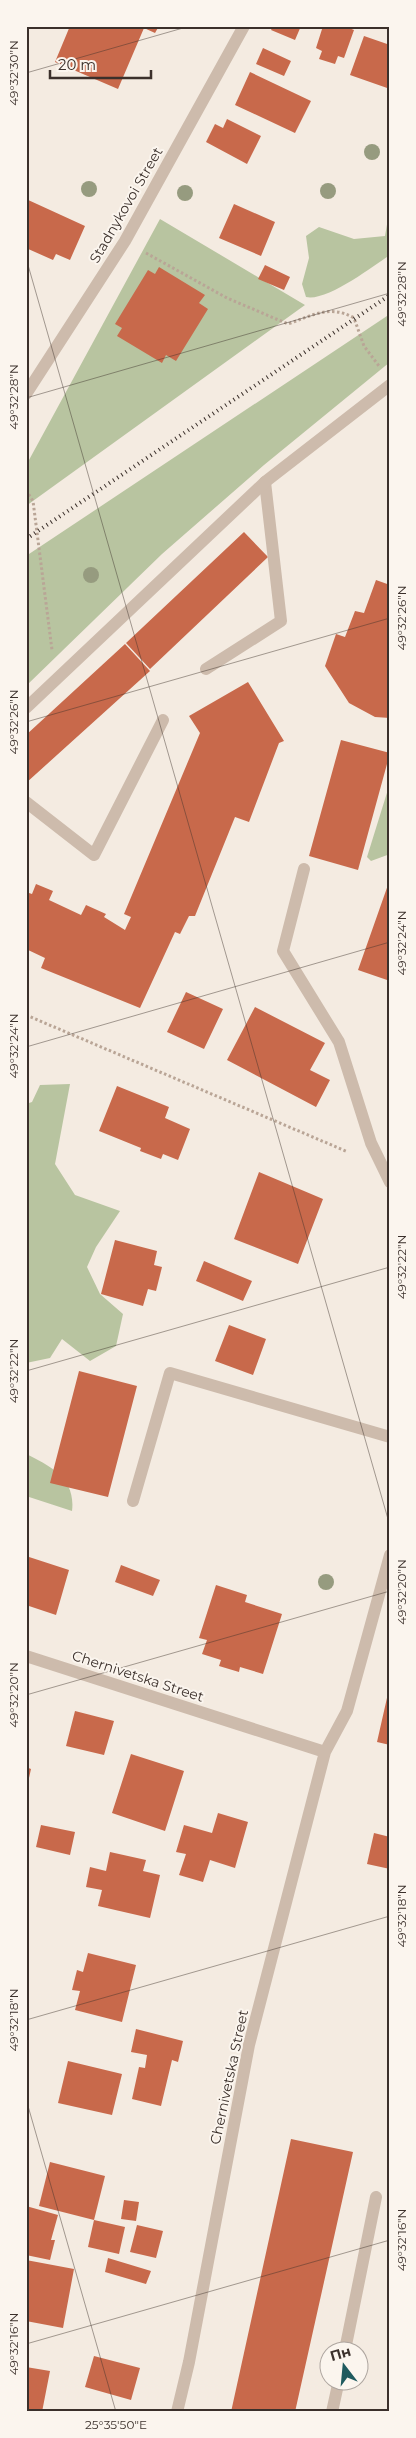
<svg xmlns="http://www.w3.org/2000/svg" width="416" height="2438" viewBox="0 0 416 2438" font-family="Montserrat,sans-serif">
<rect width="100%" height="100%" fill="#f4ebe1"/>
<path fill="#b8c4a0" d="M390,207V255C372,267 326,302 306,297L302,284L309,258L306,236L319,227L354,239L385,236Z
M160,219L305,305L26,506V469L29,460Z
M390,314V362L264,465L162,554L26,686V556Z
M390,783V854L371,861L367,857Z
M70,1084L55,1164L75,1195L120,1211L96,1247L87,1267L100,1294L123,1314L116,1346L90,1361L62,1339L50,1358L26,1363V1104L32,1102L40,1085Z
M26,1454C51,1466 76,1479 72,1511L26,1496Z"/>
<path fill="#c8694b" d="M70,26H159L155,33L144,28L118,89L55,62Z
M273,26H301L295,40L271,30Z
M323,26H344L354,30L344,58L338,56L335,64L319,59L322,51L316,48Z
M364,36L390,45V89L350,75Z
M263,48L291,61L284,76L256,64Z
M250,72L311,101L295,133L235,105Z
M227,119L261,136L247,164L206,142L215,124L223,128Z
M26,199L85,226L70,260L56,254L53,260L26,248Z
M234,204L275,222L261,256L219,238Z
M265,265L290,277L284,290L258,279Z
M159,267L205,295L199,303L208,309L176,361L166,355L162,363L117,336L122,328L115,324L148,270L155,274Z
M244,532L268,557L150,669L126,643Z
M376,580L390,585V718L375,717L349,703L325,666L336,634L345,637L355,611L364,613Z
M125,644L150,671L26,783V735Z
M248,682L284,741L279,743L249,822L235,817L195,916H189L180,934L175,932L140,1008L41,968L45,958L26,949V892L32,894L36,884L53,891L49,900L81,915L86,905L106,914L104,917L125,930L131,917L124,914L200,733L189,716Z
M341,740L390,753L358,870L309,856Z
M389,882H390V981L358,970Z
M186,992L223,1009L204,1049L167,1032Z
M255,1007L325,1043L310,1070L330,1080L316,1107L227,1060Z
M117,1086L169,1107L165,1118L190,1129L178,1160L163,1154L161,1159L140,1151L141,1148L99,1131Z
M259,1172L323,1199L298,1264L234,1239Z
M115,1240L157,1251L154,1265L162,1267L156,1291L148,1289L143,1306L101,1294Z
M204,1261L252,1281L243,1301L196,1281Z
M229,1325L266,1339L253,1375L215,1361Z
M79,1371L137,1386L108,1497L50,1483Z
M26,1556L69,1570L56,1615L26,1605Z
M121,1565L160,1580L153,1596L115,1582Z
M216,1585L247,1595L245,1602L282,1614L263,1674L240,1667L239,1672L219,1666L221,1660L202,1654L207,1640L199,1638Z
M389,1689H390V1745L377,1742Z
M75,1711L114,1721L104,1755L66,1746Z
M131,1754L184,1771L165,1831L112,1813Z
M26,1767L31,1769L27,1787H26Z
M218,1813L248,1822L235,1868L210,1860L203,1882L179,1875L186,1854L176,1852L184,1825L212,1833Z
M41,1825L75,1832L70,1855L36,1847Z
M374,1833L390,1837V1869L367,1864Z
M110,1852L146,1860L143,1871L160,1875L150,1918L98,1906L102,1890L86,1887L90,1867L106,1871Z
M88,1953L136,1965L122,2022L75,2010L80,1991L72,1990L77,1970L83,1972Z
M136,2029L183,2041L178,2062L172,2060L161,2106L132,2099L139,2067L145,2068L147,2055L131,2052Z
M68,2061L122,2074L112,2115L58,2103Z
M291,2139L353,2152L295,2412H231Z
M50,2162L105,2176L94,2220L39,2206Z
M124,2200L139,2202L136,2221L121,2219Z
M26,2206L58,2215L51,2240H55L50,2260L26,2255Z
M94,2220L125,2227L119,2254L88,2247Z
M137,2225L163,2231L156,2258L130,2252Z
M108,2258L151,2271L146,2284L105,2272Z
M26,2260L74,2269L63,2328L26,2321Z
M94,2356L140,2368L131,2400L85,2387Z
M26,2367L50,2371L42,2412H26Z"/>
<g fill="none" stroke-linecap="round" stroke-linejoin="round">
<path stroke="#b9a596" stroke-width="3" stroke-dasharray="2.5 2.5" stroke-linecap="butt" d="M146,253L227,298L288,324C311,316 330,304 354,318L364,346L379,366
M26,490L33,501L52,650
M26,1015L348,1152"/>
<path stroke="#cdbbac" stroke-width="12" d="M206,669L281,621L265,482
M26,802L94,855L163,720
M304,869L283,951L339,1042L371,1143L390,1182
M133,1501L170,1373L390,1437
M345,2350L376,2197
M332,2412L339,2380"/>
<path stroke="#cdbbac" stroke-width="12" d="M26,394L125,241L244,26
M26,708L265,482L390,385
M26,1656L325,1752L249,2045L189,2362L177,2412
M325,1752L347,1711L390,1555"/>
<path stroke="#3b302b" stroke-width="4" stroke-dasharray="1 4" stroke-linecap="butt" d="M26,539L390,295"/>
</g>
<g fill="#969b7f">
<circle cx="372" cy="152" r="8"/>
<circle cx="89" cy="189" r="8"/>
<circle cx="328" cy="191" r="8"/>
<circle cx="185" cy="193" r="8"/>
<circle cx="91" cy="575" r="8"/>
<circle cx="326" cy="1582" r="8"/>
</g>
<path fill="none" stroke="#3b302b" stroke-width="1" stroke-opacity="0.45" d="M26,73L190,26M26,258L390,1526M26,398L390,293M26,722L390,618M26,1047L390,942M26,1371L390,1267M26,1695L390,1591M26,2020L390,1916M26,2099L116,2412M26,2344L390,2240"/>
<g text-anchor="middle" stroke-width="4" stroke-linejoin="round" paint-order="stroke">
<g font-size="14" fill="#3b302b" stroke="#fbf5ee">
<text transform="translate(126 205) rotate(-60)" y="5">Stadnykovoi Street</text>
<text transform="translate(138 1676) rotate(18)" y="5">Chernivetska Street</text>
<text transform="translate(229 2077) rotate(-78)" y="5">Chernivetska Street</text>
</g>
</g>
<rect width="416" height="2438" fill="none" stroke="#fbf5ee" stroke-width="55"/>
<g transform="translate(344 2366) rotate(344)"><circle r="24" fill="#fbf5ee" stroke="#aea6a0"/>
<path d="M0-4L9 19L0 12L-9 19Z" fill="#1f5a5e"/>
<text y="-8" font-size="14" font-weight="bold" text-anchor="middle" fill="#3b302b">Пн</text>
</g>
<path d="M50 70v8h101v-8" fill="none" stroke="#3b302b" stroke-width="2.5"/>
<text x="58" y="70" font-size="15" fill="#3b302b" stroke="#fbf5ee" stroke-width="4" paint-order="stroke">20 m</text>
<rect x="28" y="28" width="360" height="2382" fill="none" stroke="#3b302b" stroke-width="2"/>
<g font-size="12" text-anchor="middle" fill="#3b302b">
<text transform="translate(14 73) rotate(-90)" y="4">49°32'30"N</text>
<text transform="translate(402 294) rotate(-90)" y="4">49°32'28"N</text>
<text transform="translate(14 397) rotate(-90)" y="4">49°32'28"N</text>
<text transform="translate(402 618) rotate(-90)" y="4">49°32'26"N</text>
<text transform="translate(14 722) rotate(-90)" y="4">49°32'26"N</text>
<text transform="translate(402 943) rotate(-90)" y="4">49°32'24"N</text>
<text transform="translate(14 1046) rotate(-90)" y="4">49°32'24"N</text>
<text transform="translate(402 1267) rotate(-90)" y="4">49°32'22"N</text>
<text transform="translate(14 1371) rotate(-90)" y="4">49°32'22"N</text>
<text transform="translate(402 1592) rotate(-90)" y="4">49°32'20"N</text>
<text transform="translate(14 1695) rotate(-90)" y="4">49°32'20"N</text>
<text transform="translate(402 1916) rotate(-90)" y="4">49°32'18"N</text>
<text transform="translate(14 2020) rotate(-90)" y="4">49°32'18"N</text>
<text transform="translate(402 2240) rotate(-90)" y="4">49°32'16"N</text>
<text transform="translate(14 2344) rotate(-90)" y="4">49°32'16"N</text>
<text x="116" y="2429">25°35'50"E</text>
</g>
</svg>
